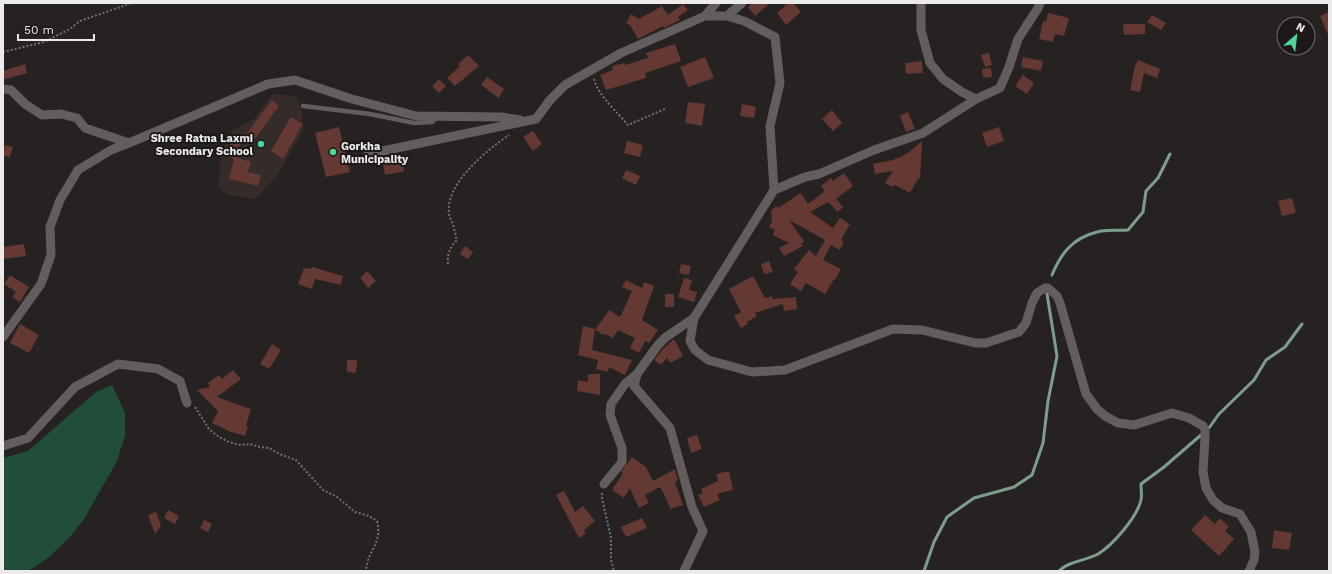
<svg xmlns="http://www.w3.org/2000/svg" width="1332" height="574" viewBox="0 0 1332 574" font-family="'Work Sans',sans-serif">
<rect width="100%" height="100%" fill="#262221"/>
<path fill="#352b29" d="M272,94L296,96L302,111L304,129L279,173L256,199L228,195L218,187L221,156L231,131L254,119Z"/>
<path fill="#214e39" d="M112,385L125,413V436L116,463L84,519L71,536L48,558L28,571H3V458L28,451L96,392Z"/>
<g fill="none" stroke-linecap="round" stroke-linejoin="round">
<path stroke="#7e9e8d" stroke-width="3" d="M1052,275C1061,253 1073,238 1097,232C1106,229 1118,231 1128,230L1143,212L1146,191L1158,178L1170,154
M1209,428L1219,414L1254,380L1266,360L1285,347L1302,324
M924,571L934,542L947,517L974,498L1014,487L1032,475L1043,443L1048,401L1057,356L1047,294
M1059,571C1069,561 1085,561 1098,554C1113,545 1137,517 1141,500C1142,495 1141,489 1141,484L1164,467L1201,435"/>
</g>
<path fill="#643833" d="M752,3H770L755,16L748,7Z
M788,3H793L801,12L786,25L777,13Z
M683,4L688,10L678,17L680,20L664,28L663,26L638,39L630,25L626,23L631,14L639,19L662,6L668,15Z
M1329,12V37L1320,16Z
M1048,13L1069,18L1064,36L1055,34L1053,42L1039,39L1043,21L1046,22Z
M1152,15L1166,23L1161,30L1147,22Z
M1123,24H1145V34L1124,35Z
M675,44L681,61L645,73L646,78L606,90L600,75L613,70L612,66L624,63L625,65L648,58L646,53Z
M989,53L992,65L985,67L981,55Z
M468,55L479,66L455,86L447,78L460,66L458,64Z
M705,57L714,78L688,87L680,67Z
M1023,57L1043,61L1041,71L1021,67Z
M1138,60L1160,69L1157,78L1144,73L1140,92L1130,90L1135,66Z
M922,61L923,73L906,74L905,63Z
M25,64L27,73L3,80V71Z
M991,68L992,77L983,78L982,69Z
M1023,75L1034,83L1027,94L1015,86Z
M487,77L504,89L499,98L481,85Z
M439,79L446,86L439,93L432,86Z
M272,100L279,106L251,144L243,138Z
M688,102L705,104L702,126L685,123Z
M742,104L756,107L754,118L740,116Z
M832,110L842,123L833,131L822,119Z
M908,112L915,129L906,132L900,116Z
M291,117L303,124L283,159L271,151Z
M339,127L350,172L326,177L315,133Z
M999,127L1004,141L987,147L982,133Z
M533,131L542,144L533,151L523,137Z
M233,136L242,140L235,157L251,162L248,172L261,175L258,186L229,179L234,159L225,155Z
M627,141L643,145L640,157L624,153Z
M922,141L920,179H918L910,193L895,185L893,187L885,183L893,171L875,174L873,164L893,160L899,157V158L909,152Z
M5,145L13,147L10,157L3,156Z
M401,155L404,171L385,175L382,159Z
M626,170L640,176L636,185L622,178Z
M844,173L853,186L836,199L843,207L838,212L828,202L810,212L833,228L840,218L850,224L841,240L844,242L840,250L831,245L823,260L841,269L835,280L834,279L825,294L806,283L801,291L790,284L798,272L794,269L809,250L816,256L825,240L789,220L804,241L801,244L803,246L784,256L779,248L789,243L773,235L775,230L769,227L772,221L771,211L776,206L778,208L801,193L808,204L825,191L821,186L831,178L833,181Z
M1292,198L1296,213L1282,216L1278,201Z
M24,244L26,256L3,259V247Z
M465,246L473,252L468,259L460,254Z
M769,261L773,272L764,274L761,264Z
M681,264L691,266L689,275L679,273Z
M312,267L343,276L341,285L315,279L312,289L298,284L304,268L311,269Z
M367,271L376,281L368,288L360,278Z
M10,275L29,287L20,302L12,297L16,292L4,284Z
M753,276L765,298L772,296L773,299L796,297L797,309L784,311L783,304L755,313L757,316L747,322L748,324L741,328L734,316L741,312L729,289Z
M684,278L692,280L689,290L697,292L694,302L678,297Z
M626,280L642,288L644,282L654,286L642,320L658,330L649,343L645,341L639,353L630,348L635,338L618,330L613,338L605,334L604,335L595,330L609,310L620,317L632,291L622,287Z
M665,294H674V307H665Z
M20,324L39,335L29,353L10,343Z
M583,326L595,329L592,350L632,360L625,375L609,367L608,372L596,369L598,360L578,355Z
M674,339L683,356L670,363L667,358L661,365L654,360L663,349Z
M272,344L281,350L269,369L260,364Z
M347,360H357L356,373L347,372Z
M233,370L241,379L217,397L251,409L246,426L248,427L245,436L231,432L212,423L218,411L197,390L210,387L208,383L219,375L222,379Z
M588,374H600V395L577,391L578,380L588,382Z
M697,435L702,449L691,453L687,438Z
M632,457L646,467L653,481L675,469L678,480L675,482L683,505L670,509L665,496L660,487L645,495L649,503L639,508L630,488L624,498L612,490L623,473L621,472Z
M729,471L733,490L717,494L720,500L704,507L698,495L703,493L701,489L718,481L716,474Z
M564,491L575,512L583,506L595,521L584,530L586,533L579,538L556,495Z
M168,510L179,516L175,524L164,518Z
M156,512L161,526L155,534L148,515Z
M1205,515L1215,524L1220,518L1229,527L1225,531L1234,539L1219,556L1191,530Z
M642,518L647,528L626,537L621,527Z
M204,520L212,524L208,532L200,528Z
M1274,530L1292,533L1289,550L1272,548Z"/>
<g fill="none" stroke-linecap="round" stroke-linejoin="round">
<path stroke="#747070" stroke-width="2" stroke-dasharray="2 2" stroke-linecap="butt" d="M3,52L44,42L70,29L80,21L132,3
M594,79C597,94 618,113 628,125L667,108
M448,264C447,254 450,247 457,240C455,235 455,230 453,225C452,221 449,217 449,213C445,184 487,150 509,135
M195,407L209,429L219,437L229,442L241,445L250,444L260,447L269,448L282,455L296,460L323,490L337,497L355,512L369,516L377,521C383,543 367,551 366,571
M602,493V498L611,538V560L614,571"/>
<path stroke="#635e5d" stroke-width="4.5" d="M303,106L370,114L414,123L432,122L438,117"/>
<path stroke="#635e5d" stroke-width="9" d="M921,3V30L930,63L943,79L962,92L976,99L1000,88L1009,67L1018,39L1038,8L1040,3
M705,16L716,3
M727,16L742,3
M3,89L11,90L25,104L42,115L61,114L77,118L85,128L129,143
M368,154L536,119L550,100L565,85L621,53L705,16H727L744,21L775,37L780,83L770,126L774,190L694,318L690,341L695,350L708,360L752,372L785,370L893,329L922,330L975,343H986L1019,332L1026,323L1032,303L1037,293L1045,288H1048L1057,296L1060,303L1086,394L1097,409L1105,416L1118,423L1134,425L1172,413L1189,418L1203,426L1205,430V438L1203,472L1206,488L1213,500L1222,508L1240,514L1251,532L1255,552L1254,560L1249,571
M774,190L805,177L819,174L874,150L923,133L976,99
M3,337L41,284L51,255L50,227L60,200L78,170L111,150L129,143L268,84L295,80L352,99L416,116L501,117L520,120
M637,374L634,386L670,428L692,507L703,531L684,571
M3,446L28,438L75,387L118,364L158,369L180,381L187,403
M604,484L622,462V448L610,415L611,404L625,384L637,374L658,345L666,337L694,318"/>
</g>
<g fill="#4fd399" stroke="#1c1918" stroke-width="1.5">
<circle cx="261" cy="144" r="4"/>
<circle cx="333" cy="152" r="4"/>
</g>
<g text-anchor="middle" stroke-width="4" stroke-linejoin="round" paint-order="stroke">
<g font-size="11" font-weight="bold" fill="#edeaea" stroke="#1c1918" text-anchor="end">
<text x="253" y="142">Shree Ratna Laxmi<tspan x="253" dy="13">Secondary School</tspan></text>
<text x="341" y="150" text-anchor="start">Gorkha<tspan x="341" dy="13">Municipality</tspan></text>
</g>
</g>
<rect width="1332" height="574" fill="none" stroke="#edeaea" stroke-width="8"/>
<g transform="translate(1296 36) rotate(28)"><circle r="19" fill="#1c1918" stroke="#706d6c"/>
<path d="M0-3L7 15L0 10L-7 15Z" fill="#4fd399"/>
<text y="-6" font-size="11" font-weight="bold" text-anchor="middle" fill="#edeaea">N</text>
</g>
<path d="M18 34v6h76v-6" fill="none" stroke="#edeaea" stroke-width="2"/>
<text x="24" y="34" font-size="12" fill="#edeaea" stroke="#1c1918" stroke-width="3" paint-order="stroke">50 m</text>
</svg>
